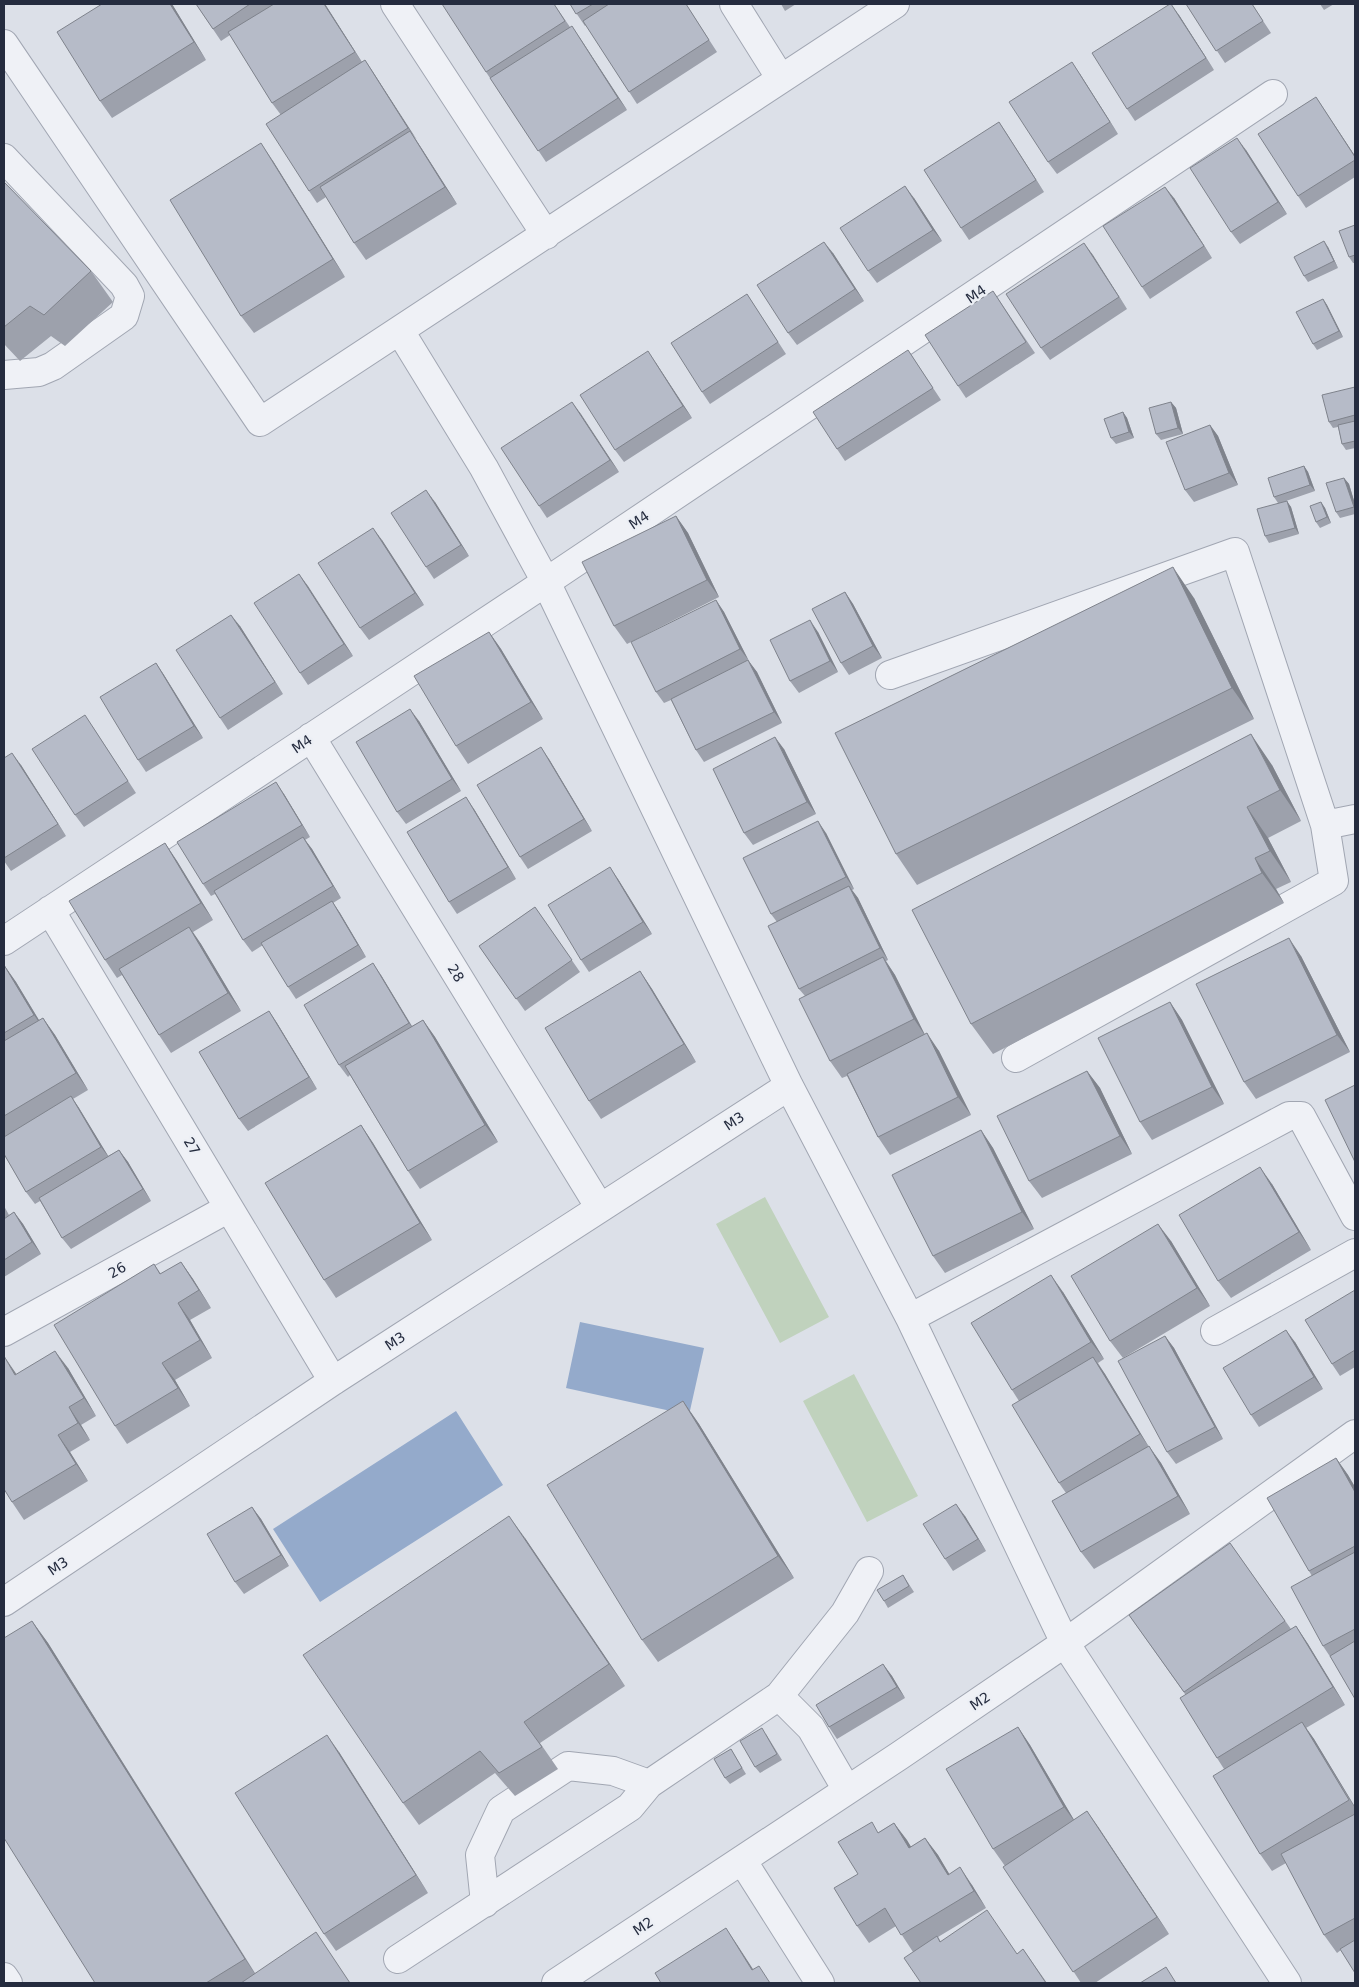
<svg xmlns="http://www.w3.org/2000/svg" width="1359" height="1987" viewBox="0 0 1359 1987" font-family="'DejaVu Sans',sans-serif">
<rect width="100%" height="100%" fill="#dce0e8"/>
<path fill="#c0d2bd" d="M765,1197L829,1317L780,1343L716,1224Z
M854,1374L918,1496L867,1522L803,1401Z"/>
<path fill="#94aacb" d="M580,1322L704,1348L689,1415L566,1388Z
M456,1411L503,1485L320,1602L273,1529Z"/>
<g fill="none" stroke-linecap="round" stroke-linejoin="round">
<defs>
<path id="minor" d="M395,4L546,235
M734,4L781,79
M4,44L260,422L895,4
M4,158L124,285L130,296L124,316L53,366L39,372L4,375
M400,331L484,468L546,582L789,1086L910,1318L1065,1643L1355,1434
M890,675L1235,552L1325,825L1334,881L1016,1058
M311,737L600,1208
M1325,825L1355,819
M50,910L333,1381
M4,941L546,582L1273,94
M910,1318L1289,1116H1301L1355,1216
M1215,1331L1355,1253
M4,1332L229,1208
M4,1602L333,1381L789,1086
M847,1790L811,1728L779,1696L845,1613L869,1571
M742,1860L820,1983
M485,1903L480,1855L501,1810L568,1766L613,1771L649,1784
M398,1959L630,1807L649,1784L779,1696
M4,1977L8,1983
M556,1983L899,1756L1065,1643L1287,1983"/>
</defs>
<use href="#minor" stroke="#a1a6b2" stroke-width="30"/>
<use href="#minor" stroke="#eff1f6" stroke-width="28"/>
</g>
<path fill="#9da1ac" d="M172,4L206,60L112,118L100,101Z
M196,4H325L362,62L365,60L373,72L457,204L366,260L354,243L326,197L317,203L309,191L281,115L272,103L230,35L221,41Z
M554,4L570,27L580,38L627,110L546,162L486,72Z
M570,4H686L717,52L637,104L586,25L585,26Z
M781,4H796L785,11Z
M1186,4H1252L1271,33L1225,63Z
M1320,4H1334L1324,10Z
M1179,15L1214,70L1135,121L1127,109Z
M1080,74L1118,134L1057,174L1048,162Z
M1316,97L1355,156V177L1306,208L1298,196Z
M999,122L1044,192L969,240L961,228Z
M1246,150L1287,214L1240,244L1231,232Z
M273,161L345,277L254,333L241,316Z
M4,182L91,271L113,302L65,346L51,336L20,361L4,344Z
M914,198L942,241L877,283L868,271Z
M1174,198L1212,258L1150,299L1142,287Z
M1355,225V263H1353L1349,257Z
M1084,243L1127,309L1050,360L1041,348Z
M1328,247L1338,268L1308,282L1304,276Z
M833,253L864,301L797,345L788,333Z
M993,291L1035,353L966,398L958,386Z
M747,294L786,354L710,404L702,392Z
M1323,299L1327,305L1343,337L1317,350L1313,344Z
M908,350L941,400L845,461L837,449Z
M656,363L692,418L624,462L615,450Z
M1355,387V448L1346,450L1342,444L1338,427L1333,428L1329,422Z
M572,402L619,472L547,518L539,506Z
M1171,402L1176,408L1183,434L1161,440L1156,434Z
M1123,412L1127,418L1134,438L1116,444L1111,438Z
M1210,425L1218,436L1238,485L1194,502L1185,490Z
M1304,466L1308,472L1315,491L1286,501L1291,507L1299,534L1269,543L1265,536L1278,503L1274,497Z
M1344,478L1349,484L1355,504V514L1340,518L1336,512Z
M435,502L469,556L434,579L426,567Z
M1321,502L1325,508L1331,523L1320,528L1316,522Z
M676,516L688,533L719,597L627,644L614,626Z
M382,540L424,605L369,640L360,628Z
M299,574L353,656L308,685L300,673Z
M845,592L853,604L882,658L849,675L841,663Z
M1194,598L1254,719L917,885L896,854Z
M716,600L724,612L748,660L757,672L782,723L704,762L696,750L671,700L664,703L656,692Z
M240,626L283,694L228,730L220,718Z
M489,632L501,649L543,719L468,764L456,746Z
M818,632L838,672L799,693L790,681Z
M156,663L164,675L203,738L146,772L138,760Z
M419,721L461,791L406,824L397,812Z
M93,727L136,793L84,827L75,815Z
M784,749L816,814L753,845L744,833Z
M4,758L21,765L66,836L11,871L4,861Z
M549,759L592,831L528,869L520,857Z
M1272,765L1301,821L1268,838L1291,882L1276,889L1284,903L993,1054L971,1024Z
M284,794L310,837L305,840L312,849L341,898L333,903L340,913L366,957L296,999L288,987L263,945L252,952L243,940L215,894L211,896L203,884Z
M474,809L516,879L457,914L449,902Z
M826,833L854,889L852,890L858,898L888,960L886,961L895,975L925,1035L939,1051L971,1115L890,1155L878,1137L847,1076L842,1078L830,1061L805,996L799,989L777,922L771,914Z
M165,843L177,861L213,920L193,932L201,944L241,1011L171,1053L159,1035L122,975L117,978L105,960Z
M618,879L652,934L589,972L581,960Z
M535,907L580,972L525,1011L479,946Z
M1301,956L1350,1052L1256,1099L1244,1082Z
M4,965L16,982L39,1020L43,1018L55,1035L88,1090L73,1099L79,1108L108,1156L119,1150L128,1162L151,1201L71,1249L62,1238L40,1201L35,1204L26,1192L4,1154Z
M640,971L652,989L696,1062L601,1119L589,1101Z
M381,975L412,1026L423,1020L435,1037L498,1142L420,1189L408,1171L350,1075L348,1077L339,1065Z
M1170,1002L1182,1020L1224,1104L1152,1140L1140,1122Z
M269,1011L277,1023L317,1089L248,1131L239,1119Z
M1087,1071L1100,1088L1132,1154L1042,1198L1029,1181Z
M361,1125L373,1143L432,1240L336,1298L324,1280Z
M981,1130L993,1148L1034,1229L945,1273L933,1256Z
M1272,1184L1311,1250L1231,1298L1218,1281Z
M4,1206L9,1215L14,1212L23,1224L41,1254L4,1277Z
M1171,1241L1210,1306L1123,1358L1110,1341Z
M181,1262L193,1279L211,1308L190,1320L212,1358L175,1380L190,1406L127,1444L115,1426L154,1264L161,1274Z
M1355,1290V1367L1340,1376L1332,1364Z
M1063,1292L1104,1359L1098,1363L1105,1374L1148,1446L1161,1463L1190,1514L1094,1569L1081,1552L1066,1493L1059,1483L1019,1401L1012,1390Z
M1165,1336L1174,1348L1223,1439L1176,1464L1167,1452Z
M1295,1342L1323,1389L1259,1427L1251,1415Z
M68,1368L96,1416L81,1425L90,1440L70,1452L88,1481L24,1520L12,1502L17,1374Z
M683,1401L699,1424L794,1578L658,1662L642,1640Z
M1336,1458L1348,1475L1355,1487V1699L1335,1664L1323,1646L1312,1576L1309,1571Z
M252,1507L261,1519L289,1566L244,1594L235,1582Z
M965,1516L986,1551L953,1571L945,1559Z
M525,1538L625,1686L540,1743L558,1769L515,1796L495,1773L419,1825L403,1803Z
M1230,1543L1291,1629L1296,1626L1308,1644L1345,1705L1306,1728L1314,1739L1355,1807V1973L1341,1950L1337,1953L1324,1935L1286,1863L1272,1871L1260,1854L1224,1769L1217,1758L1185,1694L1129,1615Z
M903,1575L914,1592L888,1608L884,1601Z
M32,1621L48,1643L255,1973L351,1983H95Z
M883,1664L892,1676L905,1698L837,1739L829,1727Z
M1018,1727L1030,1745L1074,1820L1087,1811L1169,1934L1095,1983H1081L1005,1866L993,1849Z
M766,1734L782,1760L760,1773L755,1767Z
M731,1749L746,1774L730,1784L725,1778Z
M339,1752L428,1893L336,1951L324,1934Z
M894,1823L911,1847L925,1838L938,1855L949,1874L972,1885L986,1908L938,1937L941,1942L1017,1954L1023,1949L1047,1983H921L913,1952L896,1926L869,1943L857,1926L858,1874L879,1832Z"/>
<path fill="#7f838c" d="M170,4H172L206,60L194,42Z
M324,4H325L363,64L355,52Z
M1171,4L1179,15L1214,70L1206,58Z
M572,26L580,38L627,110L618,98Z
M365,60L373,72L417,140L408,128Z
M1072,62L1080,74L1118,134L1110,122Z
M1316,97L1355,156V157Z
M999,122L1007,134L1044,192L1036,180Z
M410,131L422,149L457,204L445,187Z
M1237,138L1246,150L1287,214L1278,202Z
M261,143L273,161L345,277L333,259Z
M905,186L914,198L942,241L933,230Z
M1165,187L1174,198L1212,258L1204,246Z
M1324,241L1328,247L1338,268L1334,261Z
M824,242L833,253L864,301L855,289Z
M1084,243L1093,255L1127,309L1119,297Z
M1323,299L1327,305L1343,337L1339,331Z
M648,351L656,363L692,418L683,406Z
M572,402L581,414L619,472L610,460Z
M1171,402L1176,408L1183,434L1178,428Z
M1123,412L1127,418L1134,438L1129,432Z
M1210,425L1218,436L1238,485L1229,473Z
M1304,466L1308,472L1315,491L1310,485Z
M1344,478L1349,484L1355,504V509L1354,507Z
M426,490L435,502L469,556L461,545Z
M1287,501L1291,507L1299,534L1295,528Z
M1321,502L1325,508L1331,523L1327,517Z
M676,516L688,533L719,597L707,580Z
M373,528L382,540L424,605L415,593Z
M1173,567L1194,598L1254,719L1232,688Z
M299,574L308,586L353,656L344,644Z
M845,592L853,604L882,658L873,646Z
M716,600L724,612L749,661L740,649Z
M231,615L240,626L283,694L275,682Z
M810,620L818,632L838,672L830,661Z
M489,632L501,649L543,719L531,702Z
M748,660L757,672L782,723L774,712Z
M156,663L164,675L203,738L194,726Z
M410,709L419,721L461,791L452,779Z
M1251,734L1272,765L1301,821L1280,790Z
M775,737L784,749L816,814L807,802Z
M541,747L549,759L592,831L584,819Z
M12,753L21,765L66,836L58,824Z
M276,782L284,794L310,837L302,825Z
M466,797L474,809L516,879L508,867Z
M1247,807L1268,838L1291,882L1270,851Z
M818,821L826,833L854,889L846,877Z
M303,837L312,849L341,898L333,886Z
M165,843L177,861L213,920L201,903Z
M1255,858L1276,889L1284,903L1262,873Z
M610,867L618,879L652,934L643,922Z
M849,886L858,898L888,960L880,948Z
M332,901L340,913L366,957L358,945Z
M189,927L201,944L241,1011L228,993Z
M1289,938L1301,956L1350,1052L1337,1035Z
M883,957L895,975L926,1037L914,1019Z
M373,963L381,975L417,1035L409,1023Z
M4,965L16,982L46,1032L34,1015Z
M640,971L652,989L696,1062L684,1044Z
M1170,1002L1182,1020L1224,1104L1212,1087Z
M269,1011L277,1023L317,1089L309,1077Z
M43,1018L55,1035L88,1090L76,1073Z
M423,1020L435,1037L498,1142L485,1125Z
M927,1033L939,1051L971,1115L958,1097Z
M1087,1071L1100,1088L1132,1154L1120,1136Z
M71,1096L79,1108L110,1159L101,1147Z
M361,1125L373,1143L432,1240L420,1223Z
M981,1130L993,1148L1034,1229L1022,1212Z
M119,1150L128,1162L151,1201L143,1189Z
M1260,1167L1272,1184L1311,1250L1299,1232Z
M14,1212L23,1224L41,1254L32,1242Z
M1158,1224L1171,1241L1210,1306L1197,1288Z
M181,1262L193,1279L211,1308L199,1290Z
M1051,1275L1063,1292L1104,1359L1091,1342Z
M178,1303L190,1320L212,1358L200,1340Z
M1286,1330L1295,1342L1323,1389L1314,1377Z
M1165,1336L1174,1348L1223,1439L1215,1427Z
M55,1351L68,1368L96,1416L84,1398Z
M4,1356L15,1372L28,1393L15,1375Z
M1093,1357L1105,1374L1152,1452L1140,1434Z
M162,1363L175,1380L190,1406L178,1388Z
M683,1401L699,1424L794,1578L778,1556Z
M69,1407L81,1425L90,1440L78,1423Z
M58,1435L70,1452L88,1481L76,1464Z
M1149,1446L1161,1463L1190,1514L1178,1496Z
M1336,1458L1348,1475L1355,1487V1492Z
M956,1504L965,1516L986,1551L978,1539Z
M252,1507L261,1519L289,1566L281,1555Z
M509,1516L525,1538L625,1686L609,1664Z
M32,1621L48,1643L260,1982L245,1959Z
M1296,1626L1308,1644L1345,1705L1333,1687Z
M883,1664L892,1676L905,1698L897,1687Z
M1302,1722L1314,1739L1355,1807V1808Z
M1018,1727L1030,1745L1077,1825L1064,1807Z
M327,1735L339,1752L428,1893L416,1875Z
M1087,1811L1099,1828L1169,1934L1157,1917Z
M894,1823L907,1840L922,1865L909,1848Z
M925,1838L938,1855L960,1892L948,1875Z
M960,1867L972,1885L986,1908L974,1891Z
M726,1928L738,1946L762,1983L752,1970Z"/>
<path fill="#b6bbc8" stroke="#7f838c" d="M102,4H170L194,42L100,101L57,32Z
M196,4H250L213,29Z
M274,4H324L355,52L272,103L228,32Z
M442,4H554L565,21L486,72Z
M570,4H593L576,14Z
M609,4H686L709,40L629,92L583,21Z
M1170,4H1171L1206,58L1127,109L1092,53Z
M1186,4H1252L1263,21L1216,51Z
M572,26L618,98L538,151L490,78Z
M365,60L408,128L309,191L266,124Z
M1072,62L1110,122L1048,162L1009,102Z
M1316,97L1355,157V160L1298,196L1258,134Z
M999,122L1036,180L961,228L924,170Z
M410,131L445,187L354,243L320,187Z
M1237,138L1278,202L1231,232L1190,168Z
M261,143L333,259L241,316L170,200Z
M4,182L91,271L44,315L30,306L4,327Z
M905,186L933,230L868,271L840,228Z
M1165,187L1204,246L1142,287L1103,226Z
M1355,225V255L1349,257L1339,231Z
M1324,241L1334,261L1304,276L1294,257Z
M824,242L855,289L788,333L757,285Z
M1084,243L1119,297L1041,348L1006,294Z
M993,291L1026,342L958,386L925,335Z
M747,294L778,342L702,392L671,343Z
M1323,299L1339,331L1313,344L1296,312Z
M908,350L933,388L837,449L813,412Z
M648,351L683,406L615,450L580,395Z
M1355,387V415L1329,422L1322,395Z
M572,402L610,460L539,506L501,448Z
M1171,402L1178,428L1156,434L1149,408Z
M1123,412L1129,432L1111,438L1104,419Z
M1355,421V441L1342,444L1338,425Z
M1210,425L1229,473L1185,490L1166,442Z
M1304,466L1310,485L1274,497L1268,478Z
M1344,478L1354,507L1336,512L1326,483Z
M426,490L461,545L426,567L391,513Z
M1287,501L1295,528L1265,536L1257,509Z
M1321,502L1327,517L1316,522L1310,506Z
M676,516L707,580L614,626L582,562Z
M373,528L415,593L360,628L318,563Z
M1173,567L1232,688L896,854L835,733Z
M299,574L344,644L300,673L254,603Z
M845,592L873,646L841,663L812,609Z
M716,600L740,649L656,692L631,642Z
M231,615L275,682L220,718L176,650Z
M810,620L830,661L790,681L770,640Z
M489,632L531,702L456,746L414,676Z
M748,660L774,712L696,750L671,699Z
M156,663L194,726L138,760L100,697Z
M410,709L452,779L397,812L356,742Z
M85,715L128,781L75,815L32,749Z
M1251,734L1280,790L1247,807L1270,851L1255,858L1262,873L971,1024L912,910Z
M775,737L807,802L744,833L713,769Z
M541,747L584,819L520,857L477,785Z
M12,753L58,824L4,858V758Z
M276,782L302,825L203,884L177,842Z
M466,797L508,867L449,902L407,832Z
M818,821L846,877L771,914L743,858Z
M303,837L333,886L243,940L214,891Z
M165,843L201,903L105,960L69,901Z
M610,867L643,922L581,960L548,905Z
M849,886L880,948L799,989L768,926Z
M332,901L358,945L288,987L261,943Z
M535,907L572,960L516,999L479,946Z
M189,927L228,993L159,1035L119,969Z
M1289,938L1337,1035L1244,1082L1196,984Z
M883,957L914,1019L830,1061L799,999Z
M373,963L409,1023L339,1065L304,1005Z
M4,965L34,1015L4,1033Z
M640,971L684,1044L589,1101L545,1028Z
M1170,1002L1212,1087L1140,1122L1098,1038Z
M269,1011L309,1077L239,1119L199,1052Z
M43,1018L76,1073L4,1116V1041Z
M423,1020L485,1125L408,1171L345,1066Z
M927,1033L958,1097L878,1137L847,1074Z
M1087,1071L1120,1136L1029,1181L997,1116Z
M1355,1085V1162L1325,1100Z
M71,1096L101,1147L26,1192L4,1154V1137Z
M361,1125L420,1223L324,1280L265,1183Z
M981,1130L1022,1212L933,1256L892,1175Z
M119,1150L143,1189L62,1238L39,1198Z
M1260,1167L1299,1232L1218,1281L1179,1215Z
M14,1212L32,1242L4,1260V1219Z
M1158,1224L1197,1288L1110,1341L1071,1276Z
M181,1262L199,1290L178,1303L200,1340L162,1363L178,1388L115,1426L54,1325L154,1264L160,1274Z
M1051,1275L1091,1342L1012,1390L971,1323Z
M1355,1290V1350L1332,1364L1305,1320Z
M1286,1330L1314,1377L1251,1415L1223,1368Z
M1165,1336L1215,1427L1167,1452L1118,1361Z
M55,1351L84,1398L69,1407L78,1423L58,1435L76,1464L12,1502L4,1489V1356L15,1375Z
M1093,1357L1140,1434L1059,1483L1012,1405Z
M683,1401L778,1556L642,1640L547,1485Z
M1149,1446L1178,1496L1081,1552L1052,1501Z
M1336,1458L1355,1492V1546L1309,1571L1267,1498Z
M956,1504L978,1539L945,1559L923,1524Z
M252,1507L281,1555L235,1582L207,1534Z
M509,1516L609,1664L524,1722L542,1747L499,1773L480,1751L403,1803L303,1655Z
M1230,1543L1285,1621L1184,1692L1129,1615Z
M1355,1552V1629L1323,1646L1291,1587Z
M903,1575L909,1586L884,1601L877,1590Z
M32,1621L245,1959L206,1983H95L4,1838V1638Z
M1296,1626L1333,1687L1217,1758L1180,1698Z
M1355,1641V1699L1330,1656Z
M883,1664L897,1687L829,1727L816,1705Z
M1302,1722L1349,1800L1260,1854L1213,1776Z
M1018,1727L1064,1807L993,1849L946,1769Z
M762,1728L777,1754L755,1767L740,1741Z
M327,1735L416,1875L324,1934L235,1793Z
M731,1749L742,1768L725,1778L714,1759Z
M1087,1811L1157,1917L1073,1972L1003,1867Z
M1355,1814V1918L1324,1935L1281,1854Z
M872,1822L878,1833L894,1823L909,1848L925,1838L948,1875L960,1867L974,1891L901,1935L885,1908L857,1926L834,1888L858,1874L838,1842Z
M987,1910L1017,1954L1023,1949L1046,1983H921L904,1958L937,1936L940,1942Z
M726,1928L752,1970L759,1966L770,1983H661L655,1973Z
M316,1932L350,1983H241Z
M1355,1940V1973L1340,1949Z
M1166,1967L1176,1983H1140Z"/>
<g text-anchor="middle" stroke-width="4.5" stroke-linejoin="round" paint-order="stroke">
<g font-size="14" fill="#252c3f" stroke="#eceff5">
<text transform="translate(976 294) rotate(-34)" y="5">M4</text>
<text transform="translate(639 520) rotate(-34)" y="5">M4</text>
<text transform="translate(302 744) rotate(-34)" y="5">M4</text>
<text transform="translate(456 973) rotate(58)" y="5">28</text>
<text transform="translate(734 1121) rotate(-33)" y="5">M3</text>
<text transform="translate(192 1146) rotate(59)" y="5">27</text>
<text transform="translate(117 1270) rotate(-29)" y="5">26</text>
<text transform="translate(395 1341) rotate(-33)" y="5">M3</text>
<text transform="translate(58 1566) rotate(-34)" y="5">M3</text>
<text transform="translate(980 1701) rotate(-34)" y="5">M2</text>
<text transform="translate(643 1926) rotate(-33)" y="5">M2</text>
</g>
</g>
<rect width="1359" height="1987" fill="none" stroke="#252c3f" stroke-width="10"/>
</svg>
